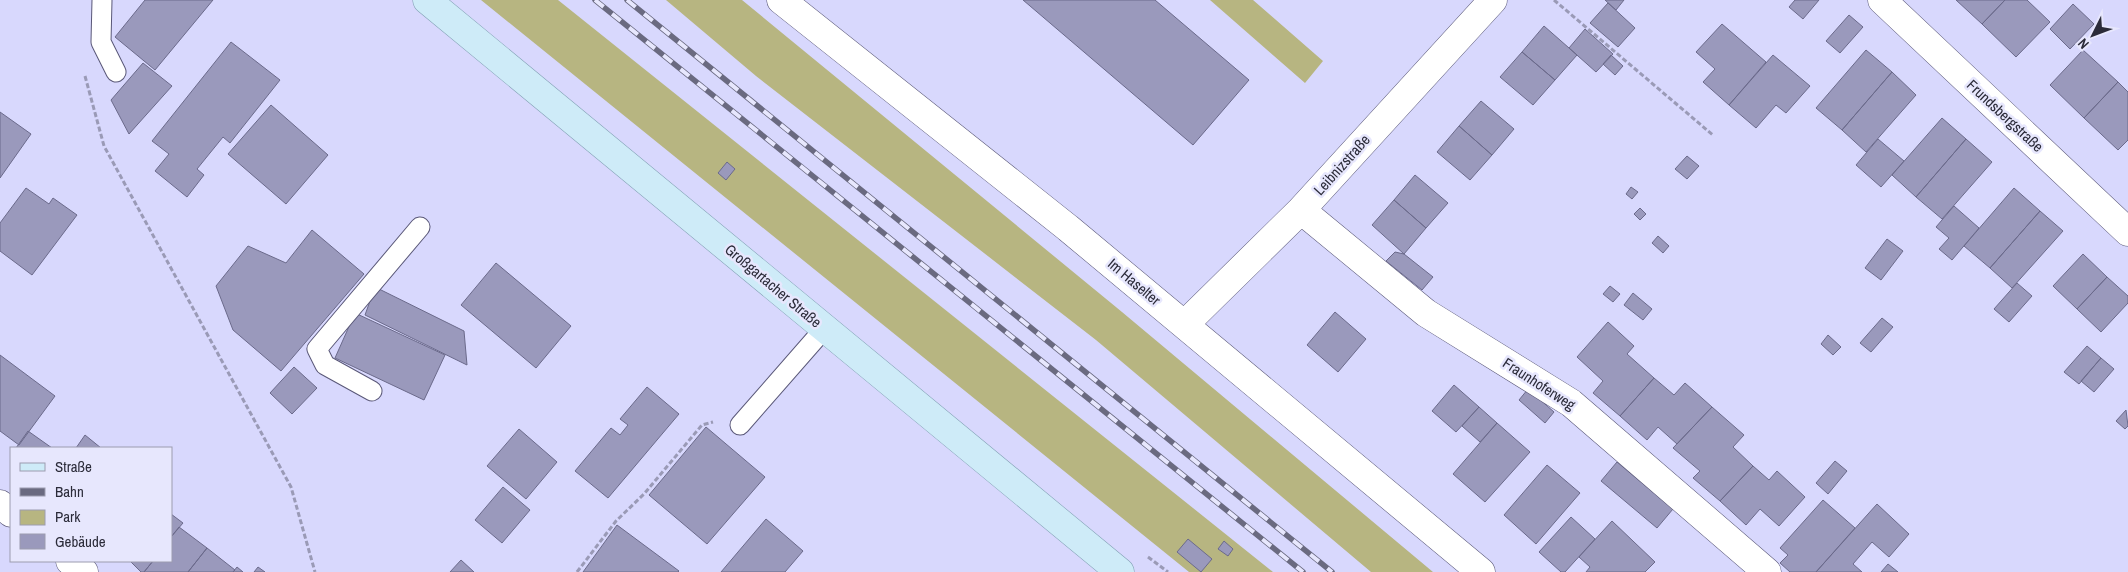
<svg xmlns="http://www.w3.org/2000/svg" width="2128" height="572" viewBox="0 0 2128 572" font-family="'Archivo Narrow',sans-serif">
<rect width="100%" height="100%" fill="#d8d8fd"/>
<path fill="#b7b581" d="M481,0H558L1273,572H1189Z
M666,0H742L1122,312L1433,572H1371L1096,340L756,76Z
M1210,0H1253L1323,61L1305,83Z"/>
<path fill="#9a99bc" stroke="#6b6a8b" d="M145,0H213L155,70L115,37Z
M1023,0H1155L1249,80L1193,145Z
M1605,0H1624L1616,10Z
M1795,0H1819L1803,19L1789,7Z
M1956,0H2005L1982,24Z
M2005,0H2027L2050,22L2016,57L1982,24Z
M1608,3L1635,28L1618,47L1590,23Z
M2073,4L2094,24L2070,49L2050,29Z
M1849,15L1863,27L1840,53L1826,41Z
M1722,24L1766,62L1729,105L1703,82L1715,69L1696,52Z
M1544,26L1577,55L1555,80L1522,52Z
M1585,29L1613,54L1596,72L1569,48Z
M231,42L280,80L230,143L223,137L197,169L204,175L187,197L155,171L169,154L152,141Z
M1866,50L1892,72L1842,130L1816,108Z
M2083,50L2118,82L2084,118L2050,85Z
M1522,52L1555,80L1533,105L1500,77Z
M1611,55L1623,66L1615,75L1603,64Z
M1773,55L1810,86L1786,113L1776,105L1756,128L1729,105Z
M143,63L172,86L129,134L111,100Z
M1892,72L1916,95L1866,152L1842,130Z
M2118,82L2128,92V140L2118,150L2084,118Z
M1481,101L1514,129L1492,155L1459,126Z
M271,105L328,155L286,204L228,154Z
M0,112L31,134L0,178Z
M1942,118L1966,139L1916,197L1892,175Z
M1459,126L1492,155L1470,180L1437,152Z
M1878,139L1904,161L1881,187L1856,165Z
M1966,139L1992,162L1942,219L1916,197Z
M1687,156L1699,166L1687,179L1675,169Z
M727,162L735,169L726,180L718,173Z
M1415,175L1448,203L1426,228L1394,200Z
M1631,187L1638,192L1632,199L1626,194Z
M26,188L49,204L53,198L77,215L32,275L0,251V223Z
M2014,188L2040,211L1990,268L1964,246Z
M1394,200L1426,228L1404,254L1372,225Z
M1954,206L1979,228L1952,260L1939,249L1949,238L1936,227Z
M1640,208L1646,214L1640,220L1634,214Z
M2040,211L2063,231L2012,288L1990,268Z
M312,230L364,274L281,371L233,330L216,286L248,246L286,263Z
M1658,236L1669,246L1663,253L1652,243Z
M1887,239L1903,251L1881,280L1865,268Z
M1395,252L1404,254L1433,277L1422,290L1386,261Z
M2083,254L2107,277L2077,309L2053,286Z
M496,263L571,326L536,368L461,305Z
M2107,277L2128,296V303L2101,332L2077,309Z
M2017,283L2032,296L2009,322L1994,309Z
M1610,286L1620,294L1613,302L1603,294Z
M375,287L464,331L467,365L365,315Z
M1633,293L1652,309L1643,320L1624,305Z
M1335,312L1366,339L1338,372L1307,345Z
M355,313L445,355L424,400L335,358Z
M1882,318L1893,327L1871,352L1860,343Z
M1608,322L1634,346L1627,354L1654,378L1620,416L1593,393L1603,381L1577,357Z
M1828,335L1841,347L1833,355L1821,344Z
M2087,346L2101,358L2079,384L2064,372Z
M0,355L55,396L19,445L0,431Z
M2101,358L2114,369L2094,392L2081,381Z
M294,367L317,388L292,414L270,393Z
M1654,378L1674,395L1685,383L1712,407L1677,444L1658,427L1647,440L1620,416Z
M1454,385L1479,407L1456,432L1432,411Z
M647,387L679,414L608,498L575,471L611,428L620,435L628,425L620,419Z
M1528,389L1554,412L1545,423L1519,400Z
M1479,407L1497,423L1480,442L1462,426Z
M1712,407L1744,435L1733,447L1753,466L1720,501L1693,478L1700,471L1673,448Z
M2126,410L2128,426L2125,429L2116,421Z
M1497,423L1530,452L1485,502L1453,474Z
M706,427L765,477L707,544L649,495Z
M519,429L557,462L526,499L487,466Z
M28,431L52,448H16Z
M85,435L101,448H76Z
M1835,461L1847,471L1828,494L1816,483Z
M1617,462L1673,509L1657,528L1601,481Z
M1547,465L1580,493L1536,544L1504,515Z
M1753,466L1769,480L1777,471L1805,497L1779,526L1760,509L1746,525L1720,501Z
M503,487L530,510L502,543L475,520Z
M1823,500L1855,528L1816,572H1790L1780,563L1788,555L1780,548Z
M1877,504L1909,534L1889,557L1872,542L1853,564L1862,572H1816Z
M171,514L183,523L171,537Z
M1571,517L1595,539L1565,572H1561L1539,552Z
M766,519L803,551L785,572H721Z
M1612,521L1655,562L1645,572H1586L1590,567L1579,557Z
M617,525L679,571L678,572H583Z
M179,527L207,548L188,572H144L153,561H171V537Z
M1188,539L1212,559L1201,572L1177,552Z
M1224,541L1233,549L1228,556L1218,549Z
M207,548L235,570L233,572H188Z
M461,560L474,572H450Z
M130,561H153L144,572H141Z
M1888,564L1898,572H1881Z
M237,567L243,572H233Z
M258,567L265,572H254Z"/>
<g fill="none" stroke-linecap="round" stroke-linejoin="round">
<defs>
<path id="service" d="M102,0L101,42L116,72
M372,391L325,365L317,349L420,227
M740,425L824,329"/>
<path id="minor" d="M781,0L1068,228L1481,572
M1882,0L2128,232
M1301,210L1426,313L1571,403L1767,572
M1185,324L1301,210L1493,0
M0,504L11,513
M70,561L84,572"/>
<path id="primary" d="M427,0L1120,572"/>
</defs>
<use href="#service" stroke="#5a5878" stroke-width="21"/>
<use href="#minor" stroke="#5a5878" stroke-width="29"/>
<use href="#primary" stroke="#809fb3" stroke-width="29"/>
<path stroke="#9a9ab6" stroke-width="3" stroke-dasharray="5 2.5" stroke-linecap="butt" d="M1554,0L1714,136
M85,76L104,146L291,487L315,572
M1148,557L1168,572
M577,572L616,521L644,494L702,425L713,422"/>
<use href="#service" stroke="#fff" stroke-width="19"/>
<use href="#minor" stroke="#fff" stroke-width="28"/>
<use href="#primary" stroke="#ceebf8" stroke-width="28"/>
<defs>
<path id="rail" d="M595,0L1303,572
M627,0L1332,572"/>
</defs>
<use href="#rail" stroke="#6a6a80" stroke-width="5.5"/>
<use href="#rail" stroke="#e7e7fd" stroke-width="4" stroke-dasharray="11" stroke-linecap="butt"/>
</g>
<g text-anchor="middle" stroke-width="5" stroke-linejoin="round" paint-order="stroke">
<g font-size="15" fill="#2b2b39" stroke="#e7e7fd">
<text transform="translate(2005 116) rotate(43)" y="5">Frundsbergstraße</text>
<text transform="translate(1342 165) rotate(-48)" y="5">Leibnizstraße</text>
<text transform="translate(1134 282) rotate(40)" y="5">Im Haselter</text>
<text transform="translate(773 286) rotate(40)" y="5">Großgartacher Straße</text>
<text transform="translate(1539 384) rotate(33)" y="5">Fraunhoferweg</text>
</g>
</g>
<rect x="10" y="447" width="162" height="115" fill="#e7e7fd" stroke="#9c9caf"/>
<rect x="20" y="463" width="25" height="8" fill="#ceebf8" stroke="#9c9caf"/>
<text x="55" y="472" font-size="15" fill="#2b2b39">Straße</text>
<rect x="20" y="488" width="25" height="8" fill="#6a6a80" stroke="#9c9caf"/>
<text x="55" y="497" font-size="15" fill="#2b2b39">Bahn</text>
<rect x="20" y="510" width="25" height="15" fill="#b7b581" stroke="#9c9caf"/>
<text x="55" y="522" font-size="15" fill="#2b2b39">Park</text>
<rect x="20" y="534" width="25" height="15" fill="#9a99bc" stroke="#9c9caf"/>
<text x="55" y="547" font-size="15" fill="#2b2b39">Gebäude</text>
<g transform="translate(2093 35) rotate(228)" stroke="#e7e7fd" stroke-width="4" paint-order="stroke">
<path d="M0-4L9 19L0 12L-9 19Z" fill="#2b2b39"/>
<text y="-8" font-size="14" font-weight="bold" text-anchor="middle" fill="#2b2b39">N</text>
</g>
</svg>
